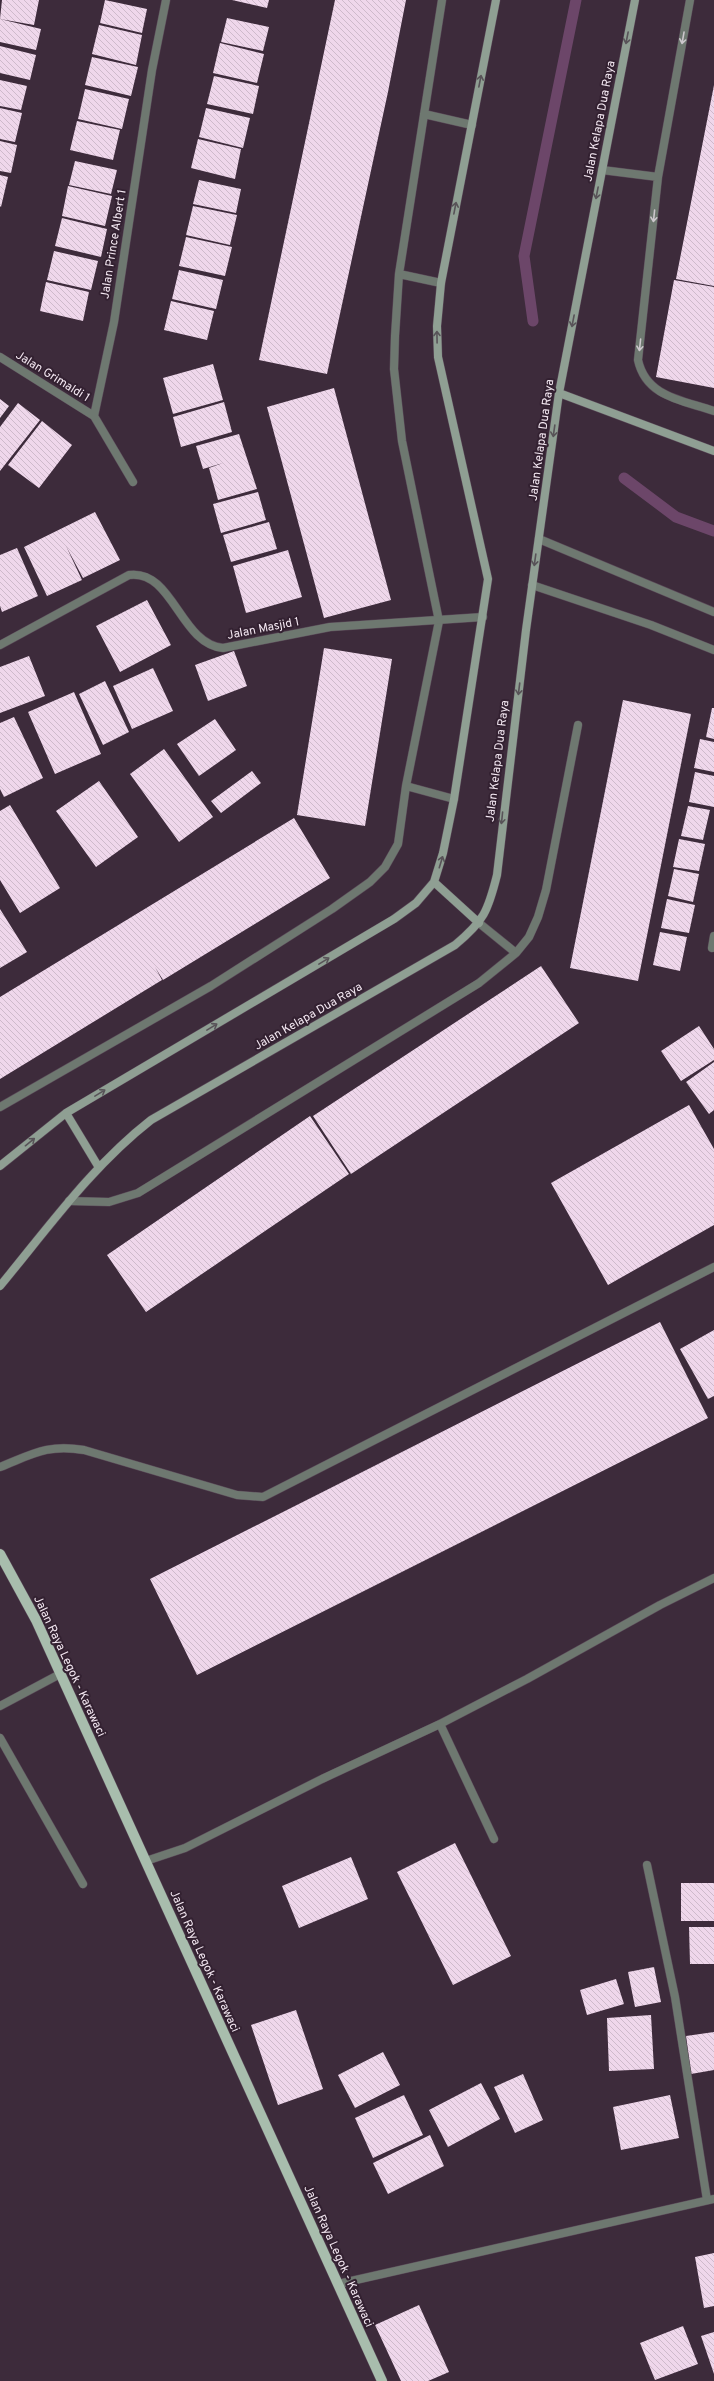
<svg xmlns="http://www.w3.org/2000/svg" width="714" height="2381" viewBox="0 0 714 2381" font-family="Overpass,sans-serif">
<defs>
<pattern id="building-back-hatch" width="6" height="6" patternUnits="userSpaceOnUse"><rect width="6" height="6" fill="#efd7eb"/><path d="M-1 5l2 2M0 0l6 6M5-1l2 2" fill="none" stroke="#cebacb"/></pattern>
</defs>
<rect width="100%" height="100%" fill="#3d2b3b"/>
<g fill="none" stroke-linecap="round" stroke-linejoin="round">
<path stroke="#6c4669" stroke-width="11" d="M533,321L524,256L576,0
M624,478L676,517L714,531"/>
</g>
<path fill="url(#building-back-hatch)" d="M2,0H39L34,25L0,19Z
M105,0L147,9L142,33L100,23Z
M232,0H269L267,8Z
M335,0H406L388,92L327,374L259,360Z
M227,18L269,27L263,51L221,42Z
M0,19L41,29L36,50L0,42Z
M99,25L142,35L136,65L92,54Z
M220,43L264,54L257,83L213,73Z
M0,46L36,55L30,80L0,73Z
M92,57L138,67L131,96L85,85Z
M214,76L259,86L253,114L207,104Z
M0,80L27,86L21,110L0,106Z
M714,85V286L676,279Z
M85,89L129,99L122,129L78,119Z
M0,108L22,113L15,142L0,139Z
M206,108L250,118L243,148L199,137Z
M77,121L120,130L113,160L70,150Z
M198,139L241,149L235,179L191,168Z
M0,141L17,145L11,173L0,171Z
M75,161L117,170L111,194L69,185Z
M0,175L8,177L1,207L0,206Z
M199,180L241,189L236,213L193,204Z
M68,186L112,196L105,226L62,216Z
M193,206L237,215L230,245L186,235Z
M62,218L107,229L101,257L55,246Z
M186,237L232,247L225,276L179,266Z
M54,251L98,261L91,290L47,280Z
M179,270L223,280L216,309L172,299Z
M674,280L714,287V388L656,377Z
M46,282L89,292L83,321L40,311Z
M171,301L214,311L207,340L164,330Z
M213,364L223,400L173,414L163,378Z
M334,388L391,600L324,618L267,407Z
M0,399L9,406L0,418Z
M224,402L232,432L181,447L173,417Z
M18,403L40,420L0,471V427Z
M42,421L72,445L39,488L8,465Z
M239,434L257,489L218,500L209,468L223,463L203,469L196,446Z
M258,492L266,520L221,533L213,504Z
M95,512L120,560L83,578L66,546L82,580L47,596L24,547Z
M269,522L277,549L231,562L223,535Z
M17,548L38,596L2,612L0,606V555Z
M288,550L302,597L246,613L233,566Z
M147,600L171,645L120,672L96,626Z
M324,648L392,659L365,826L297,815Z
M234,651L247,686L208,701L195,665Z
M29,656L45,696L0,713V667Z
M153,668L173,711L132,729L113,686Z
M105,681L129,732L103,745L79,694Z
M74,692L101,754L55,774L28,712Z
M623,700L691,714L638,981L570,968Z
M712,708H714V739L706,737Z
M14,717L43,778L4,797L0,789V723Z
M215,719L236,750L199,776L177,744Z
M700,739L714,742V772L694,768Z
M164,749L213,817L179,842L130,774Z
M252,771L261,783L221,813L211,801Z
M695,772L714,776V807L689,802Z
M99,781L138,837L96,867L56,811Z
M10,805L60,888L20,913L0,880V811Z
M688,806L710,810L703,840L681,836Z
M294,818L330,878L163,980L155,967L162,980L0,1079V997Z
M679,839L705,844L699,871L673,867Z
M674,869L699,874L693,902L668,896Z
M667,899L695,905L689,933L661,928Z
M0,909L27,952L0,968Z
M660,932L687,937L680,971L653,965Z
M541,966L579,1023L351,1174L313,1116Z
M699,1026L714,1049V1060L681,1081L661,1051Z
M714,1062V1110L709,1114L686,1082Z
M689,1105L714,1149V1225L608,1285L551,1183Z
M310,1116L349,1174L146,1312L107,1255Z
M660,1322L708,1418L197,1675L150,1579Z
M714,1330V1396L708,1399L680,1349Z
M455,1843L511,1956L453,1985L397,1872Z
M351,1857L368,1899L299,1928L282,1886Z
M681,1883H714V1921H681Z
M689,1927H714V1964H690Z
M654,1967L661,2002L635,2007L628,1972Z
M616,1979L624,2004L587,2015L580,1990Z
M296,2010L323,2089L278,2105L251,2025Z
M651,2015L654,2069L609,2071L607,2018Z
M714,2032V2070L691,2074L686,2036Z
M383,2052L400,2085L355,2108L338,2075Z
M523,2074L543,2120L515,2133L494,2087Z
M481,2083L500,2119L448,2147L429,2110Z
M404,2095L423,2135L373,2158L355,2118Z
M670,2095L679,2138L621,2150L613,2107Z
M430,2135L444,2166L388,2194L373,2163Z
M714,2253V2306L704,2308L695,2257Z
M419,2305L449,2372L428,2381H401L375,2325Z
M683,2326L698,2364L655,2380L640,2343Z
M714,2332V2374L701,2336Z"/>
<g fill="none" stroke-linecap="round" stroke-linejoin="round">
<defs>
<path id="lane" d="M690,0L658,177L638,360C646,397 682,400 714,411
M424,114L472,125
M602,170L658,177
M399,274L441,283
M406,786L454,799
M479,923L516,953
M0,1107L211,986L332,909L370,882L385,867L398,844L406,786L439,621L402,441L394,369L395,336L399,274L442,0
M69,1201L109,1202L138,1193L479,983L516,953L529,937L538,917L546,890L578,725
M0,1467C33,1454 47,1444 84,1450L237,1495L263,1497L714,1267
M0,1706L60,1674
M440,1724L494,1839
M0,1738L83,1884
M146,1861L185,1848L322,1779L440,1724L527,1679L660,1605L714,1578"/>
<path id="street" d="M0,357L94,416
M133,482L94,416L114,322L152,70L166,0
M539,539L714,612
M532,585L651,625L714,650
M0,645L129,575C173,569 180,644 223,648L330,627L483,617
M712,948L714,936
M647,1865L675,1997L707,2200
M338,2284L714,2199"/>
<path id="secondary" d="M559,393L714,451
M434,882L479,923
M66,1113L98,1166
M0,1166L66,1113L394,919L416,903L434,882L443,853L454,799L488,579L438,357L437,326L441,283L496,0
M0,1286C48,1228 92,1166 151,1120L455,945C484,921 488,911 497,875L526,630L559,393L635,0"/>
<path id="primary" d="M0,1554L36,1620L382,2381"/>
</defs>
<use href="#lane" stroke="#5a4958" stroke-width="9"/>
<use href="#street" stroke="#5a4958" stroke-width="9"/>
<use href="#secondary" stroke="#5a4958" stroke-width="9"/>
<use href="#primary" stroke="#5a4958" stroke-width="11"/>
<use href="#lane" stroke="#6e7870" stroke-width="8"/>
<use href="#street" stroke="#6e7870" stroke-width="8"/>
<use href="#secondary" stroke="#8f9f93" stroke-width="8"/>
<use href="#primary" stroke="#a8bdad" stroke-width="10"/>
</g>
<defs><path id="oneway-shaft" d="M-6 0H5M1.5-3L5.5 0L1.5 3" fill="none" stroke-width="1.6" stroke-linecap="round" stroke-linejoin="round"/></defs>
<g stroke="#585358">
<use href="#oneway-shaft" transform="translate(627 38) rotate(101)"/>
<use href="#oneway-shaft" transform="translate(480 81) rotate(-79)"/>
<use href="#oneway-shaft" transform="translate(597 193) rotate(101)"/>
<use href="#oneway-shaft" transform="translate(455 208) rotate(-79)"/>
<use href="#oneway-shaft" transform="translate(573 321) rotate(101)"/>
<use href="#oneway-shaft" transform="translate(437 337) rotate(-91)"/>
<use href="#oneway-shaft" transform="translate(554 431) rotate(98)"/>
<use href="#oneway-shaft" transform="translate(535 560) rotate(98)"/>
<use href="#oneway-shaft" transform="translate(519 689) rotate(97)"/>
<use href="#oneway-shaft" transform="translate(502 818) rotate(96)"/>
<use href="#oneway-shaft" transform="translate(441 862) rotate(-73)"/>
<use href="#oneway-shaft" transform="translate(324 961) rotate(-31)"/>
<use href="#oneway-shaft" transform="translate(212 1027) rotate(-31)"/>
<use href="#oneway-shaft" transform="translate(100 1093) rotate(-31)"/>
<use href="#oneway-shaft" transform="translate(30 1142) rotate(-39)"/>
</g>
<g stroke="#ccc7cc">
<use href="#oneway-shaft" transform="translate(683 38) rotate(100)"/>
<use href="#oneway-shaft" transform="translate(654 216) rotate(96)"/>
<use href="#oneway-shaft" transform="translate(640 345) rotate(96)"/>
</g>
<g text-anchor="middle" stroke-width="4" stroke-linejoin="round" paint-order="stroke">
<g font-size="12" fill="#f5e9f3" stroke="#332131">
<text transform="translate(599 121) rotate(-79)" y="4">Jalan Kelapa Dua Raya</text>
<text transform="translate(113 244) rotate(-81)" y="4">Jalan Prince Albert 1</text>
<text transform="translate(53 376) rotate(32)" y="4">Jalan Grimaldi 1</text>
<text transform="translate(541 440) rotate(-82)" y="4">Jalan Kelapa Dua Raya</text>
<text transform="translate(263 628) rotate(-11)" y="4">Jalan Masjid 1</text>
<text transform="translate(497 761) rotate(-83)" y="4">Jalan Kelapa Dua Raya</text>
<text transform="translate(308 1016) rotate(-30)" y="4">Jalan Kelapa Dua Raya</text>
<text transform="translate(70 1666) rotate(65)" y="4">Jalan Raya Legok - Karawaci</text>
<text transform="translate(205 1961) rotate(66)" y="4">Jalan Raya Legok - Karawaci</text>
<text transform="translate(339 2256) rotate(66)" y="4">Jalan Raya Legok - Karawaci</text>
</g>
</g>
</svg>
